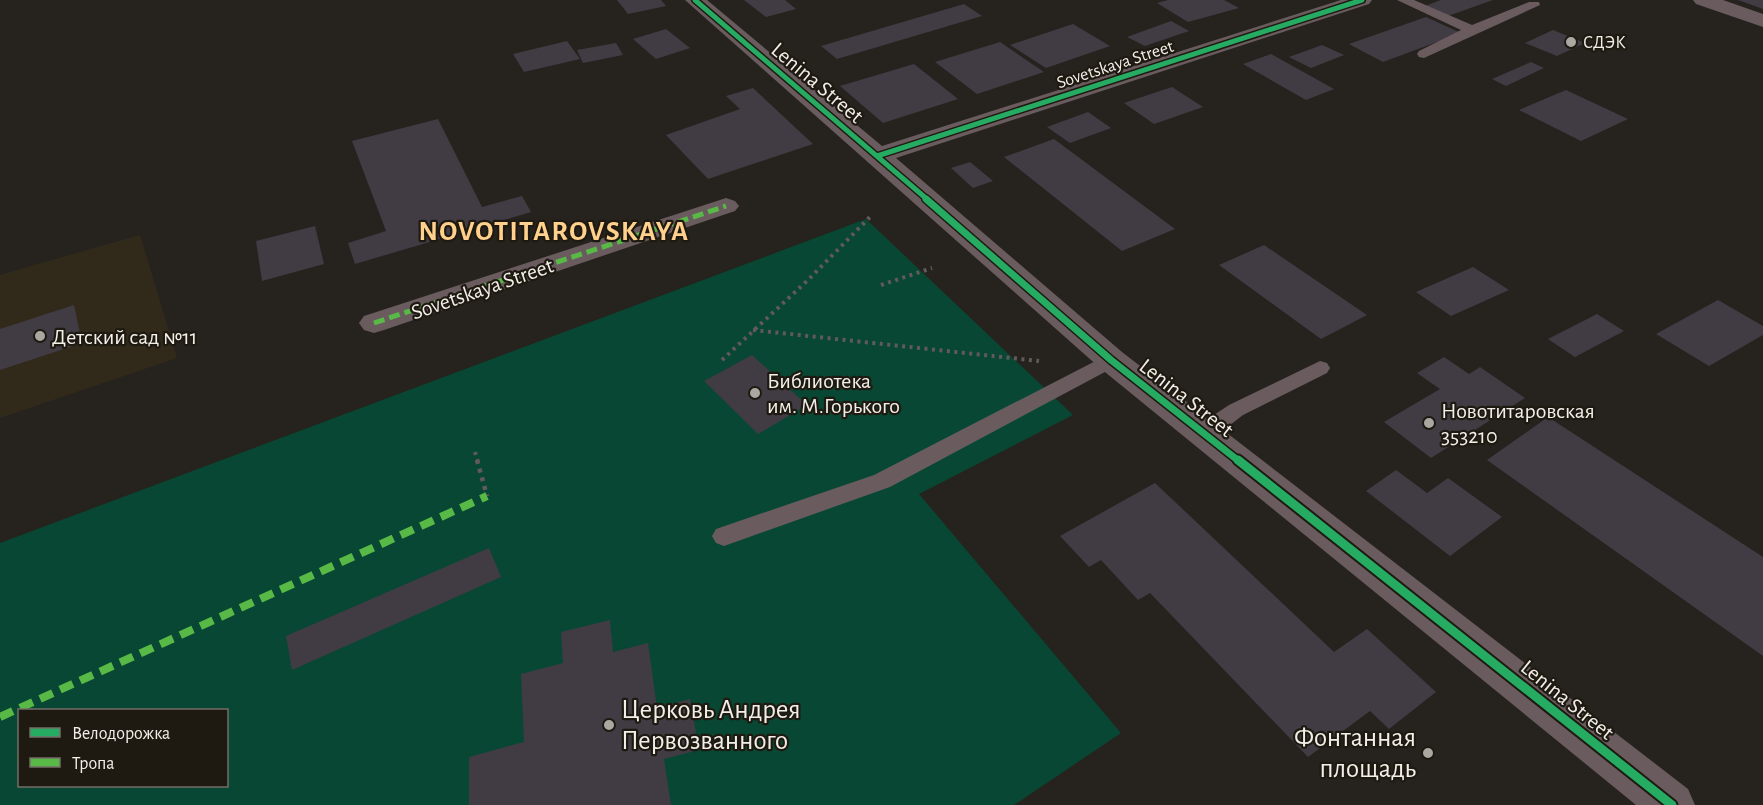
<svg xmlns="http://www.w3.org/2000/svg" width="1763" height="805" viewBox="0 0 1763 805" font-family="'Alegreya Sans',sans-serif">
<rect width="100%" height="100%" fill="#26231e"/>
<path fill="#312a1b" d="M140,235L177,358L0,418V275Z"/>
<path fill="#084733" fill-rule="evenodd" d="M866,219L1073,415L919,494L1121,733L1014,805H0V543ZM20,710H226V786H20Z"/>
<path fill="#413b44" d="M617,0H661L666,6L628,14Z
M744,0H785L796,9L766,17Z
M1168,0H1224L1239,8L1188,22L1157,3Z
M1441,0H1493L1448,16L1425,6Z
M1738,0H1763V9Z
M964,4L982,16L837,59L821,46Z
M1426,17L1461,33L1383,62L1349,44Z
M1171,21L1189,31L1145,46L1127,37Z
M1073,24L1110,46L1046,68L1010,45Z
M666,29L690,48L656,59L633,39Z
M1553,30L1585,43L1557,56L1525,43Z
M567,41L580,59L524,72L513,54Z
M1000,42L1044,72L977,94L935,62Z
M616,43L623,55L583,63L577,50Z
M1322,45L1344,55L1311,68L1289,57Z
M1271,54L1334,89L1306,100L1243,64Z
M1531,62L1544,68L1506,86L1492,79Z
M914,64L958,99L883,123L840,86Z
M1172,87L1203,107L1154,124L1124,103Z
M753,88L813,144L708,179L666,135L740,109L726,96Z
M1566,90L1628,119L1581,141L1519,110Z
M1088,112L1111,128L1070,143L1047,127Z
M438,119L482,207L522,196L531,212L355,264L348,243L386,231L352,141Z
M1054,139L1175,229L1122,251L1004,157Z
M970,162L993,181L973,188L951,168Z
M315,226L324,264L262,281L256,241Z
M1264,245L1367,315L1321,339L1219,265Z
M1473,267L1509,290L1451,316L1416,292Z
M1718,300L1763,326V335L1709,366L1656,334Z
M74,305L82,343L0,370V329Z
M1597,314L1624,331L1575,357L1548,339Z
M752,355L807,405L758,434L704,381Z
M1444,357L1469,374L1480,367L1525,398L1431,458L1384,422L1440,389L1417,373Z
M1548,417L1763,557V656L1487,460Z
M1396,470L1427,493L1448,478L1502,517L1450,556L1366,491Z
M1155,483L1334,652L1367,629L1436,692L1389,729L1370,711L1308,757L1150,593L1138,600L1101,560L1089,567L1060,536Z
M489,548L501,577L292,670L286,636Z
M610,620L613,652L648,643L657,708L690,699L699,750L664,759L671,805H469V757L524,742L521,674L563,663L561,632Z"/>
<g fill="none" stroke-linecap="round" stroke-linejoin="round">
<path stroke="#625a5a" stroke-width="4" stroke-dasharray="3 4.5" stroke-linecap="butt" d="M881,285L932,268
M753,330L1039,361
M722,360L808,280L870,217
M475,452L478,462"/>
<path stroke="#625a5a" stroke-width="4.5" stroke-dasharray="4 5" stroke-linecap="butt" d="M477,460L487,496"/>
<path fill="#695b5e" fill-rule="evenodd" d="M1397,0H1414L1472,25L1529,2H1539L1540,5L1424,58L1419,57L1417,54L1419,51L1461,30Z
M1111,353L1118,355L1121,360L1118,365L890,487L724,546L716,543L712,536L716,529L874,475Z
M1320,361L1327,363L1330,368L1327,373L1243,415L1212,439L1204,441L1196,439L1193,433L1196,427L1229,405Z"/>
<path fill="#695b5e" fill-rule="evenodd" d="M726,198L735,201L739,206L735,211L384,330L374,333L364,330L359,323L364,316Z"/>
<path fill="#695b5e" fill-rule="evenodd" d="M1693,0H1723L1763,14V27L1696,4Z"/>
<path fill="#695b5e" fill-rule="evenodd" d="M685,0H707L882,146L1341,0H1372L1369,4L896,158L1122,352L1688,789L1695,805H1636L1100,368Z"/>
<path stroke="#58b947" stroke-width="5" stroke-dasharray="11 5" stroke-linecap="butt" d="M374,323L726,206"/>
<path stroke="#58b947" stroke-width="8" stroke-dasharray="14 8" stroke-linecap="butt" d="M0,717L487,496"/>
<defs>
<path id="cycleway-far2" d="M695,0L928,200
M877,156L1362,0"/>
<path id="cycleway-far1" d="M926,199L1111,360L1240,462"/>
<path id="cycleway" d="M1238,460L1672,805"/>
</defs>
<use href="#cycleway-far2" stroke="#1f1a11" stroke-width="8"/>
<use href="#cycleway-far1" stroke="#1f1a11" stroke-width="10"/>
<use href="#cycleway" stroke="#1f1a11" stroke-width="13"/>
<use href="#cycleway-far2" stroke="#26ab63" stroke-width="5"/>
<use href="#cycleway-far1" stroke="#26ab63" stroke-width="7"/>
<use href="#cycleway" stroke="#26ab63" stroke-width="9"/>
</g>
<g fill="#aba8a1" stroke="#1f1a11" stroke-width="2">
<circle cx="1571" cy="42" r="6"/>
<circle cx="40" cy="336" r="6"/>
<circle cx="755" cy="393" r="6"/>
<circle cx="1429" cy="423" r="6"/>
<circle cx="609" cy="725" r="6"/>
<circle cx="1428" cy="753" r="6"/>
</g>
<g text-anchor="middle" stroke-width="4.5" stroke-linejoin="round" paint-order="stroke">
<g font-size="18" fill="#f2efe8" stroke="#1f1a11" text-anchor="start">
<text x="1583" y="48">СДЭК</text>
</g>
<g font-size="18" fill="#f2efe8" stroke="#1f1a11">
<text transform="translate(1115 64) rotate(-18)" y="6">Sovetskaya Street</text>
</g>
<g font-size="22" fill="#f2efe8" stroke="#1f1a11">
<text transform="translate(818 82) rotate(40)" y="8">Lenina Street</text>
<text transform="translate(482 288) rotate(-19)" y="8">Sovetskaya Street</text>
<text transform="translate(1187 397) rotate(38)" y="8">Lenina Street</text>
<text transform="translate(1568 699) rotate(39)" y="8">Lenina Street</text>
</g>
<g font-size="22" fill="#f2efe8" stroke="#1f1a11" text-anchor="start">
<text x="52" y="344">Детский сад №11</text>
<text x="767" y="388">Библиотека<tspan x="767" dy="25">им. М.Горького</tspan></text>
<text x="1441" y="418">Новотитаровская<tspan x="1441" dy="25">353210</tspan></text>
</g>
<g font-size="27" fill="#f2efe8" stroke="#1f1a11" text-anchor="start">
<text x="621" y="718">Церковь Андрея<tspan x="621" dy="31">Первозванного</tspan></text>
<text x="1416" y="746" text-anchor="end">Фонтанная<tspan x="1416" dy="31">площадь</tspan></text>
</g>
<g font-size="28" font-weight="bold" letter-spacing="1.5" fill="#ffd18c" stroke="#1f1a11">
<text x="554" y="240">NOVOTITAROVSKAYA</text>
</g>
</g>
<rect x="18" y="709" width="210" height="78" fill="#1f1a11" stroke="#736f67" stroke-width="1.5"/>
<rect x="30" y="728" width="30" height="9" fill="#26ab63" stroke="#736f67" stroke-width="1.5"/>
<text x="72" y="739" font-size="18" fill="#f2efe8">Велодорожка</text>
<rect x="30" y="758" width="30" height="9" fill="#58b947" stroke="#736f67" stroke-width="1.5"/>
<text x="72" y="769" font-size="18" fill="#f2efe8">Тропа</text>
</svg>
